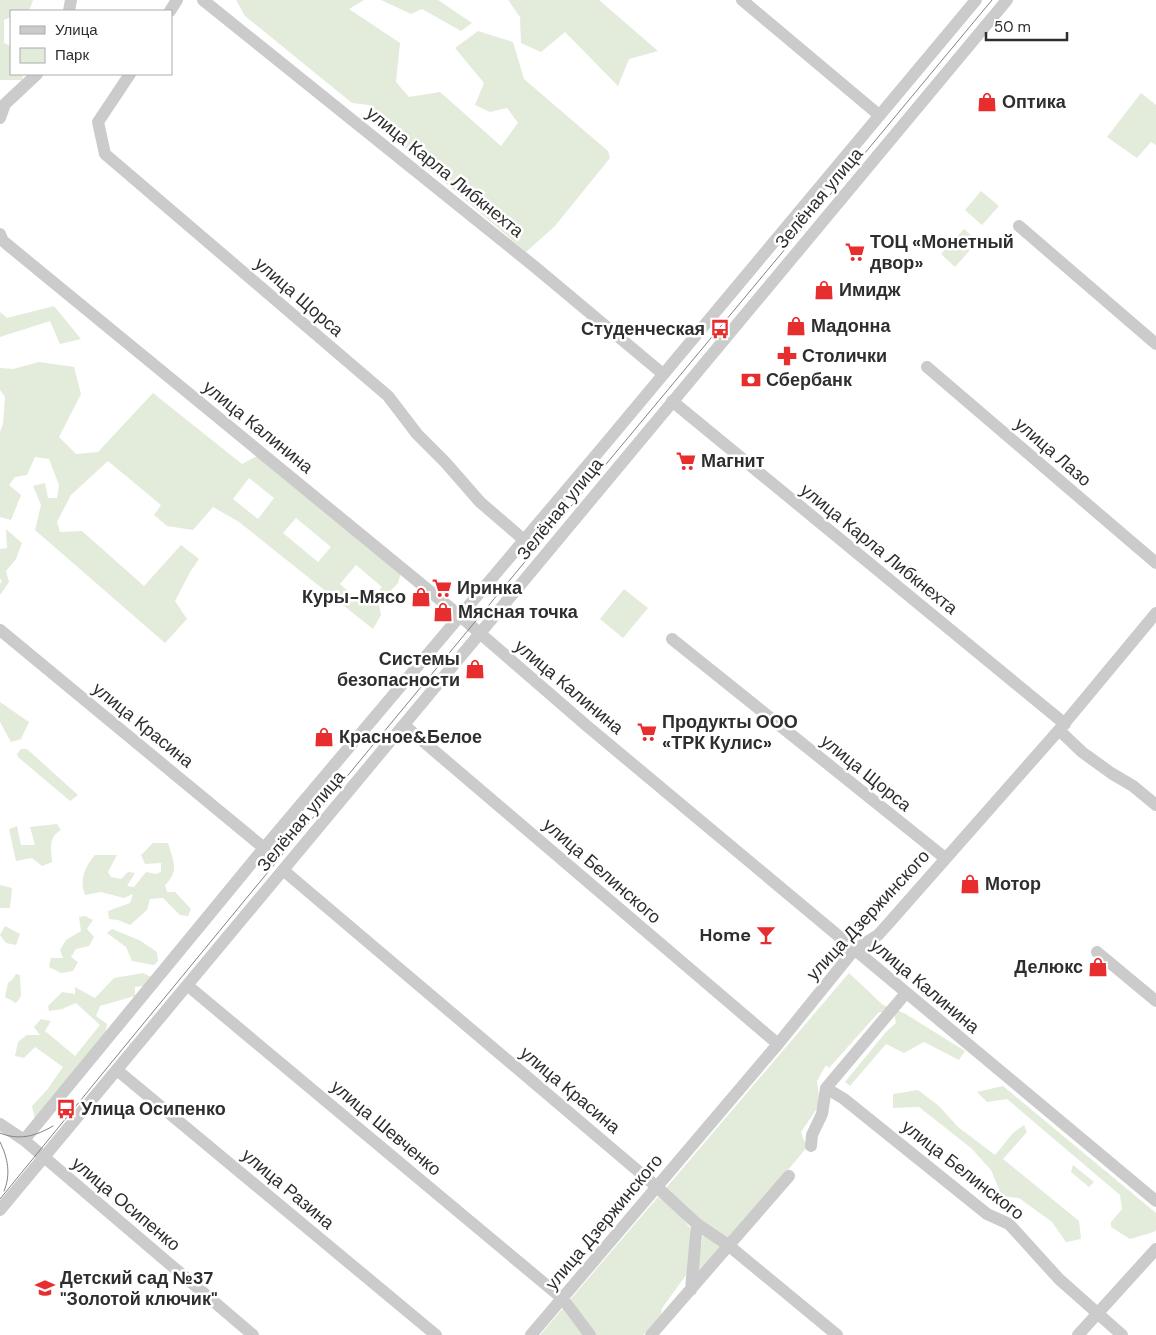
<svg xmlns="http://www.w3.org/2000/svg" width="1156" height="1335" viewBox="0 0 1156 1335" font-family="'DM Sans',sans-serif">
<rect width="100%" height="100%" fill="#fff"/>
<path fill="#e3ebdb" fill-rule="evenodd" d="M0,0H33L29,11H11V17L4,20V43L11,46V74H23L22,80H0Z
M236,0H364L349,9L400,43L396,82L409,97L440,92L501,146L518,123L507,108L490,112L475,105L484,83L455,48L478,31L513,42L524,79L608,151L610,158L555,226L526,252L372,120L369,105L352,103L245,16Z
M381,0H438L472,23L461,31L422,9L411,14Z
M508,0H599L658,51L629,59L618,86L565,32L541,52L521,43L520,17Z
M1141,93L1156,105V145L1151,142L1137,158L1107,137Z
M981,191L999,206L982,225L965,210Z
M964,229L978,241L955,267L941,254Z
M54,306L81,339L60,344L50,321L0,337V312L7,318Z
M39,362L74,367L81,394L59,437L76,454L98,452L153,393L242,464L259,455L402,569L398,583L379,604L381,615L373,629L239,522L213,507L193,530L167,526L154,515L161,505L108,461L71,495L57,522L60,532L82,531L144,586L181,545L199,559L190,572L175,601L187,619L165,643L35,530L41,505L33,486L45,483L48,498H57L59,485L49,459L35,457L27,475L15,477L9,485L21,495L11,520L0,517V432L3,424L5,397L0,390V368L13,369ZM249,478L274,498L258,519L233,499ZM296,518L331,547L318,562L283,533ZM356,565L382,587L366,606L340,584Z
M6,529L22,543L16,559L6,571L9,582L0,595V584L2,581L0,579V549L7,548Z
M624,589L648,608L623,638L600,619Z
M0,702L29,722L21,739L11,742L0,722Z
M21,749H27L78,795L70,801L18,757L17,754Z
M57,824L61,830C48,837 51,849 52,862L42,866L32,858L16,861L9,829L17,826L21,845H35L30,827Z
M153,843H168C173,860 180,871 165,885L167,892H175L191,909L188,916L180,915L163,898L150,899L147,910L130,925L118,920L109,919L108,911L130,903L133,894L124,898L101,892L85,895C79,879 85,867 95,855H117L108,872L111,877L121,879L128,872L135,873L127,886L134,887L146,872L156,874L161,872V863L145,864L141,855Z
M0,885L12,888L10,908H0Z
M85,916L93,920L87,929L94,937L89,946L76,949L71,957L78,962L73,971L61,973L49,967L51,958H63L60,950L66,940L81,931L79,917Z
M5,926L20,934L16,945L6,943L0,935Z
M112,929L139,940L157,952L158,961L154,965L132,961L126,947L107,933Z
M143,973L153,978L151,985L135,987V996L100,1006L96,1016L107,1024L105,1038L36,1123L32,1106L47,1090L63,1067L35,1047L24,1058L15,1056L18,1042L27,1035H40L34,1027L41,1019L51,1021L45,1031L75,1056L100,1025L76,1003L62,1009L49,1011L48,1006L62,992L75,994V987L95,998L114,978Z
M849,973L883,1005L904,1013L965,1051L959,1060L924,1042L904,1053L886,1044L850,1086L845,1082L886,1032L896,1023L894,1013L879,1012L829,1068L826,1065L817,1081L820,1104L801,1132L804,1141L808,1146L729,1241L705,1224L666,1188Z
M16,974L20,975L21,996L16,1003L5,997L8,983L12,980Z
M1003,1086L1156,1213V1230L1154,1232L1130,1239L1111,1227V1222L1122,1209L1120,1195L1007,1099L987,1102L977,1092Z
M918,1090L939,1106L958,1127L995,1155L1013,1133L1024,1125L1027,1132L1003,1159L1079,1221L1081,1239L1066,1242L1052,1222L1019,1198L1002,1196L991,1170L971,1148L919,1107L893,1108V1094Z
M1073,1165L1094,1182L1089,1187L1071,1172Z
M658,1197L676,1210L690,1228L692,1246L687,1274L662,1308L661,1314L643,1335H540Z
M703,1233L724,1249L696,1281Z"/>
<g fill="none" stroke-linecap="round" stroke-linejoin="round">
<path stroke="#cbcbcb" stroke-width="12" d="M203,0L535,267L663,374
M742,0L879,115
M69,11L71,0
M170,11L177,0
M130,74L98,122L105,154L388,396L417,434L445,462L480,502L524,540
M0,118L5,104L37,74
M1019,226L1156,344
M0,234L3,241L460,616L587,726L1156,1201
M927,367L1156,563
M672,401L1065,724
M0,630L264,848
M672,639L945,858
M404,725L778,1044
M1059,730L1082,752L1111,773L1133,786L1156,805
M283,870L657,1187L697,1224L728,1245L837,1335
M1097,952L1156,1001
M187,985L563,1299L590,1335
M906,993L826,1088L844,1099L987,1214L1009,1224L1059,1279L1122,1335
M117,1070L436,1335
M0,1124L24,1140L253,1335
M24,1140L264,848L601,449L976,0
M811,1146L812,1135L822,1114L826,1088
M0,1210L1007,0
M691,1290L697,1224
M531,1335L778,1044L854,950L878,935L888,924L1059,730L1156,613
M651,1335L789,1176
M1078,1335L1156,1249"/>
<path stroke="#838383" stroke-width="1" d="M0,1133C19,1141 36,1136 53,1126
M0,1142C8,1158 11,1175 4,1191
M0,1199C327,797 661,399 992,0"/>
</g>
<defs>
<symbol id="shop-bare" viewBox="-9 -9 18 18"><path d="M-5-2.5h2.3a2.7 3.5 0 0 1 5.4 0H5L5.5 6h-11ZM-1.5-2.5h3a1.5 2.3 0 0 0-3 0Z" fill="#e82d2e" stroke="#fff" stroke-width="2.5" paint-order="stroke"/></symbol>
<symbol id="supermarket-bare" viewBox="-9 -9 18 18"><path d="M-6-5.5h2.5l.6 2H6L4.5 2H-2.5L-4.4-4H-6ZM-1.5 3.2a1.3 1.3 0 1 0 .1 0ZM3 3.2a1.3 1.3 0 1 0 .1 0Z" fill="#e82d2e" stroke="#fff" stroke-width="2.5" paint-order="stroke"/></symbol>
<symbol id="bus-bare" viewBox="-9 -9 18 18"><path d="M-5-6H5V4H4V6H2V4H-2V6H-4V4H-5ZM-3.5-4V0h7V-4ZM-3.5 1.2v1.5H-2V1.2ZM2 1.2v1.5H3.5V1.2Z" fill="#e82d2e" stroke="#fff" stroke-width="2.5" paint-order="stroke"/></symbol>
<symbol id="pharmacy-bare" viewBox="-9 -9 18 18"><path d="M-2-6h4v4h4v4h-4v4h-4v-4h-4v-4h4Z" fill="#e82d2e" stroke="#fff" stroke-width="2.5" paint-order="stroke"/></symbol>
<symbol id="bank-bare" viewBox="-9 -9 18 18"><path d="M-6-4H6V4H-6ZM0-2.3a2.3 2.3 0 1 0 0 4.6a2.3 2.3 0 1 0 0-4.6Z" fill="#e82d2e" stroke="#fff" stroke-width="2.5" paint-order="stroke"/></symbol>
<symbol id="bar-bare" viewBox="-9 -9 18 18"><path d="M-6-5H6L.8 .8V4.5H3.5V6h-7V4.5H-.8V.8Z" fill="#e82d2e" stroke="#fff" stroke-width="2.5" paint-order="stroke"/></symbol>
<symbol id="school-bare" viewBox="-9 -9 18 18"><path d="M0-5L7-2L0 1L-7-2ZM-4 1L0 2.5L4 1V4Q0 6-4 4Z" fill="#e82d2e" stroke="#fff" stroke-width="2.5" paint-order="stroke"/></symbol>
</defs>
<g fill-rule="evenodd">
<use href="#shop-bare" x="973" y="88" width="28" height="28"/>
<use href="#supermarket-bare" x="841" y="238" width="28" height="28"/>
<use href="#shop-bare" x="810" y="276" width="28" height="28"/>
<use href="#shop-bare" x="782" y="312" width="28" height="28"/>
<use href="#bus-bare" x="706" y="315" width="28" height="28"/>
<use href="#pharmacy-bare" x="773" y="342" width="28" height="28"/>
<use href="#bank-bare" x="737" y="366" width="28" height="28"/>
<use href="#supermarket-bare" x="672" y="447" width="28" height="28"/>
<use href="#supermarket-bare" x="428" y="574" width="28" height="28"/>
<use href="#shop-bare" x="407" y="583" width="28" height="28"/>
<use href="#shop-bare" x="429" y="598" width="28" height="28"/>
<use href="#shop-bare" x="461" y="655" width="28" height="28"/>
<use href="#supermarket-bare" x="633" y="718" width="28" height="28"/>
<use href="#shop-bare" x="310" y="723" width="28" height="28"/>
<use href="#shop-bare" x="956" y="870" width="28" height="28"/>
<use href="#bar-bare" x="752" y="921" width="28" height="28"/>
<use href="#shop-bare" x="1084" y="953" width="28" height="28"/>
<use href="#bus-bare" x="52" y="1095" width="28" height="28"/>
<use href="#school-bare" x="31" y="1274" width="28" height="28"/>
</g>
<g text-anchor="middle" stroke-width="5" stroke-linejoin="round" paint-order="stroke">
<g font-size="18" font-weight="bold" fill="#2e2e2e" stroke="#fff" text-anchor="start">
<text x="1002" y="108">Оптика</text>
<text x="870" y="248">ТОЦ «Монетный<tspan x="870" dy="21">двор»</tspan></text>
<text x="839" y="296">Имидж</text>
<text x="811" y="332">Мадонна</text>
<text x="705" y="335" text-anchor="end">Студенческая</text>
<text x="802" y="362">Столички</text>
<text x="766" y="386">Сбербанк</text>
<text x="701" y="467">Магнит</text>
<text x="457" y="594">Иринка</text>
<text x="406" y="603" text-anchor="end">Куры-Мясо</text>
<text x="458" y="618">Мясная точка</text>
<text x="460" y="665" text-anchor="end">Системы<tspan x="460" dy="21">безопасности</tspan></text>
<text x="662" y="728">Продукты ООО<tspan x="662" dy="21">«ТРК Кулис»</tspan></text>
<text x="339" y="743">Красное&amp;Белое</text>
<text x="985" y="890">Мотор</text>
<text x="751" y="941" text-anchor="end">Home</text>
<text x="1083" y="973" text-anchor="end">Делюкс</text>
<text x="81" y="1115">Улица Осипенко</text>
<text x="60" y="1284">Детский сад №37<tspan x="60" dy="21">"Золотой ключик"</tspan></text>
</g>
<g font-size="18" fill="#2e2e2e" stroke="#fff">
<text transform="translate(445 172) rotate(39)" y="6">улица Карла Либкнехта</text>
<text transform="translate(819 198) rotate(-50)" y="6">Зелёная улица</text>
<text transform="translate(299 297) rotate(41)" y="6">улица Щорса</text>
<text transform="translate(258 427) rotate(39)" y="6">улица Калинина</text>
<text transform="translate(1053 452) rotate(41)" y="6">улица Лазо</text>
<text transform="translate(560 509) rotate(-51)" y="6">Зелёная улица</text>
<text transform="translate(879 549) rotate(39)" y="6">улица Карла Либкнехта</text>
<text transform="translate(569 687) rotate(40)" y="6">улица Калинина</text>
<text transform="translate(143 725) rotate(39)" y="6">улица Красина</text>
<text transform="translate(866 773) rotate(39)" y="6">улица Щорса</text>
<text transform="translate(301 821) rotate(-50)" y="6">Зелёная улица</text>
<text transform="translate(602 871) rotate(41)" y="6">улица Белинского</text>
<text transform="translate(868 915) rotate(-47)" y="6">улица Дзержинского</text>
<text transform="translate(925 986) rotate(40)" y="6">улица Калинина</text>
<text transform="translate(570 1090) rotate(40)" y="6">улица Красина</text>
<text transform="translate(386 1128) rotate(40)" y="6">улица Шевченко</text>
<text transform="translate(963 1170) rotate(38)" y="6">улица Белинского</text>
<text transform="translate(288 1189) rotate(40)" y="6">улица Разина</text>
<text transform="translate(126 1204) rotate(40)" y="6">улица Осипенко</text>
<text transform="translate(604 1222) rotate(-50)" y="6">улица Дзержинского</text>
</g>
</g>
<rect x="10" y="10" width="162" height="65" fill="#ffffff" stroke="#ababab"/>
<rect x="20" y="26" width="25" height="8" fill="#cbcbcb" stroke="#ababab"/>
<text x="55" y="35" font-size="15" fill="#2e2e2e">Улица</text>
<rect x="20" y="48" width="25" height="15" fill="#e3ebdb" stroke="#ababab"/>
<text x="55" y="60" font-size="15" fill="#2e2e2e">Парк</text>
<path d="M986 32v8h81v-8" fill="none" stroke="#2e2e2e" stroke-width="2.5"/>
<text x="994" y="32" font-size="15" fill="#2e2e2e" stroke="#ffffff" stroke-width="4" paint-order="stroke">50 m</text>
</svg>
